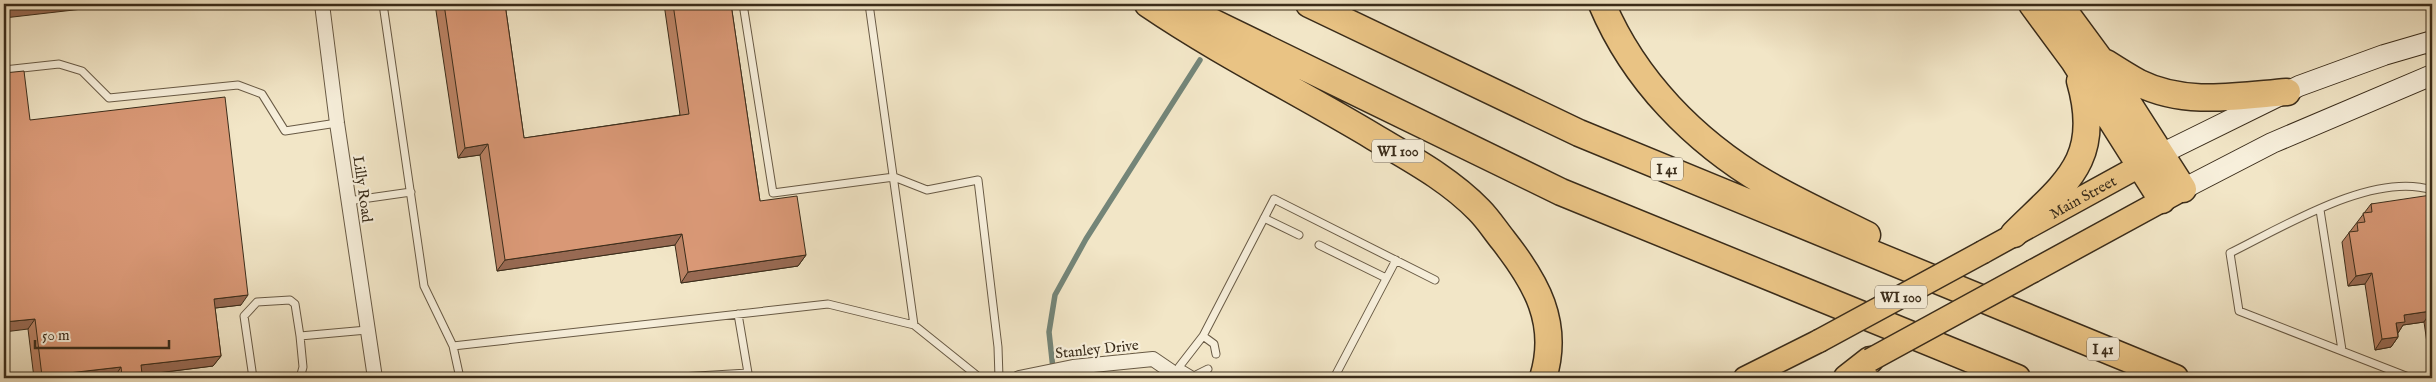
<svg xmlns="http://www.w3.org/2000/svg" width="2436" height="382" viewBox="0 0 2436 382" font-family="'IM FELL English',serif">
<rect width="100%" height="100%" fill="#f2e6c7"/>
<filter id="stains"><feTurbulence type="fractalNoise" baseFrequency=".004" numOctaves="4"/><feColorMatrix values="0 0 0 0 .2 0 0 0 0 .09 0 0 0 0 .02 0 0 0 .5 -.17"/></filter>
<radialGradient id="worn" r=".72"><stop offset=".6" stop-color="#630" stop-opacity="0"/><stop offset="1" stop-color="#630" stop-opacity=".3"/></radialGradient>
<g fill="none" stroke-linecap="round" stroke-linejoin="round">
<path stroke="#748578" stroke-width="5.5" d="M1054,378L1049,332L1055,295L1086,239L1200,60"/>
<defs>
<path id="service" d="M383,4L424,286L453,346
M743,4L773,193L894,177L927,190L978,180L998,347L999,378
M869,4L914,325L980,378
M2426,43L2432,59
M4,70L59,64L82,71L109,98L238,85L262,94L285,131L337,123
M348,201L411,192
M2320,210L2342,350
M1264,218L1299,235
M1319,245L1386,278
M738,314L748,373
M1203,336L1214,344L1216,354
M1179,367L1194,376L1208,369
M1175,375L1179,367L1203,336L1274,199L1435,280
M253,378L244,316L257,302L290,300L295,304L300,336
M295,378H300L303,367L300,336L367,330
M460,378L453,346L828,304L914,325
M663,378L748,373L749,378
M1334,378L1396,260
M2411,378L2239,311L2230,253C2283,227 2373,171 2432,190"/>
<path id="minor" d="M322,4L337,123L375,378
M1019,378L1073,367L1153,359L1175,374"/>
<path id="secondary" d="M2161,154L2299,86L2384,55L2432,41
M2183,189L2272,143L2432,75"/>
<g id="primary">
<path id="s1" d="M1983,252L2156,157"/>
<path d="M2033,271L2176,193"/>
<path d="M1745,378L1819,341"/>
</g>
<path id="motorway" d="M1148,4C1220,53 1299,92 1374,137C1411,159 1449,179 1479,210C1488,219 1495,230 1503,240C1536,282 1560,323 1543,378
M1175,4L1561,192L2017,378
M1309,4L1579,133L2175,378
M1602,4C1634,80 1694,141 1765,183C1798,202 1833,218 1867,235
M2032,4L2074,61L2162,200
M2059,4L2101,61L2183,189
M2106,63C2117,70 2128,77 2139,83C2185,106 2238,96 2287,92
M2014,234C2065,183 2103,161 2080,81
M1847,378L1870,360"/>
</defs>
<use href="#service" stroke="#685a45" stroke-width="9"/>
<use href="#minor" stroke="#685a45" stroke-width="16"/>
<use href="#secondary" stroke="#3a2c1a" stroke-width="22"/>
<use href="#primary" stroke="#3a2c1a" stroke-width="25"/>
<use href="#motorway" stroke="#3a2c1a" stroke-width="29"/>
<use href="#service" stroke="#f7efdb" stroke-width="7"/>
<use href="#minor" stroke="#f7efdb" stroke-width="14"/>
<use href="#secondary" stroke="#f7efdb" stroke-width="20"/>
<use href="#primary" stroke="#e9c384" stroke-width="22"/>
<use href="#motorway" stroke="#e9c384" stroke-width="26"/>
<defs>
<path id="primary-bridge" d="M1819,341L1983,252
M1870,360L2033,271"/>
</defs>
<use href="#primary-bridge" stroke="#3a2c1a" stroke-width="25" stroke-linecap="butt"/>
<use href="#primary-bridge" stroke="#e9c384" stroke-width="22"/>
</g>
<path fill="#bb8365" stroke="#3a2c1a" d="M435,4H505L524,138L680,115L664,4H731L760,201L806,255L798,266L681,283L675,245L497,271L480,155L458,158Z
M30,120L241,305L215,308L221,356L213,366L141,375L139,378H34L28,329Z
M2371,204L2432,205V371H2431L2424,322L2403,325L2398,333V337L2391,347L2375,350L2365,284L2348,286L2342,242Z"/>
<path fill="#986a53" stroke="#3a2c1a" d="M45,4H126L4,18V9Z
M488,144L480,155L458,158L465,148Z
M682,234L675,245L497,271L505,260Z
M806,255L798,266L681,283L688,272Z
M2372,273L2365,284L2348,286L2356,276Z
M248,295L241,305L207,309L214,299Z
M2431,311L2424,322L2403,325L2398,333L2396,323L2404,315Z
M35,319L28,329L4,332V322Z
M2398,337L2391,347L2375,350L2382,339Z
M221,356L213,366L141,375L139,378H121L122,376L141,365Z
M121,367L114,378H41L42,376Z"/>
<path fill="#d99876" stroke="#3a2c1a" d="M4,4H45L4,9Z
M444,4H505L524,138L689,114L673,4H731L760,201L797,196L806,255L688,272L682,234L505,260L488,144L465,148Z
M24,71L30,120L225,97L248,295L214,299L221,356L141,365L142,374L122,376L121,367L42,376L35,319L4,322V73Z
M2431,195L2432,205V318L2431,311L2404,315L2405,322L2396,323L2398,337L2382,339L2372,273L2356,276L2349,232L2358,231L2357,223L2365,222L2363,213L2372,212L2371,204Z"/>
<g text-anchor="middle" stroke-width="4.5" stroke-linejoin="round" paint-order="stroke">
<g fill="#f7efdb" stroke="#736654" stroke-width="1">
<rect x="1372" y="139.5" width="52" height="23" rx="4"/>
<rect x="1651" y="157.5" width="32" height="23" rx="4"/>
<rect x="1875" y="285.5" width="52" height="23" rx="4"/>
<rect x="2087" y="337.5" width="32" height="23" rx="4"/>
</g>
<g font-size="14" font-weight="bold" fill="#3a2c1a">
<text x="1398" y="156">WI 100</text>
<text x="1667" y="174">I 41</text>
<text x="1901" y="302">WI 100</text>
<text x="2103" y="354">I 41</text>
</g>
<g font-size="15" fill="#3a2c1a" stroke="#f7efdb">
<text transform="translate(363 189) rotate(82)" y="5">Lilly Road</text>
<text dy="5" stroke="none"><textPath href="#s1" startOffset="114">Main Street</textPath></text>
<text transform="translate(1097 349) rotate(-6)" y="5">Stanley Drive</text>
</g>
</g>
<rect width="2436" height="382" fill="none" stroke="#f2e6c7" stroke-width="20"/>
<rect x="5" y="5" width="2426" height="372" fill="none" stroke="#3a2c1a" stroke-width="2.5"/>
<rect x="10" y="10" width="2416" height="362" fill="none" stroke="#3a2c1a"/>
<path d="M35 340v8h134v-8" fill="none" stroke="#3a2c1a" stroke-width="2.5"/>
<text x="42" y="340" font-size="15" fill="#3a2c1a" stroke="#f7efdb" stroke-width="4" paint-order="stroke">50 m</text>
<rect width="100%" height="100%" filter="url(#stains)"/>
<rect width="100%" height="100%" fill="url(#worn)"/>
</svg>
